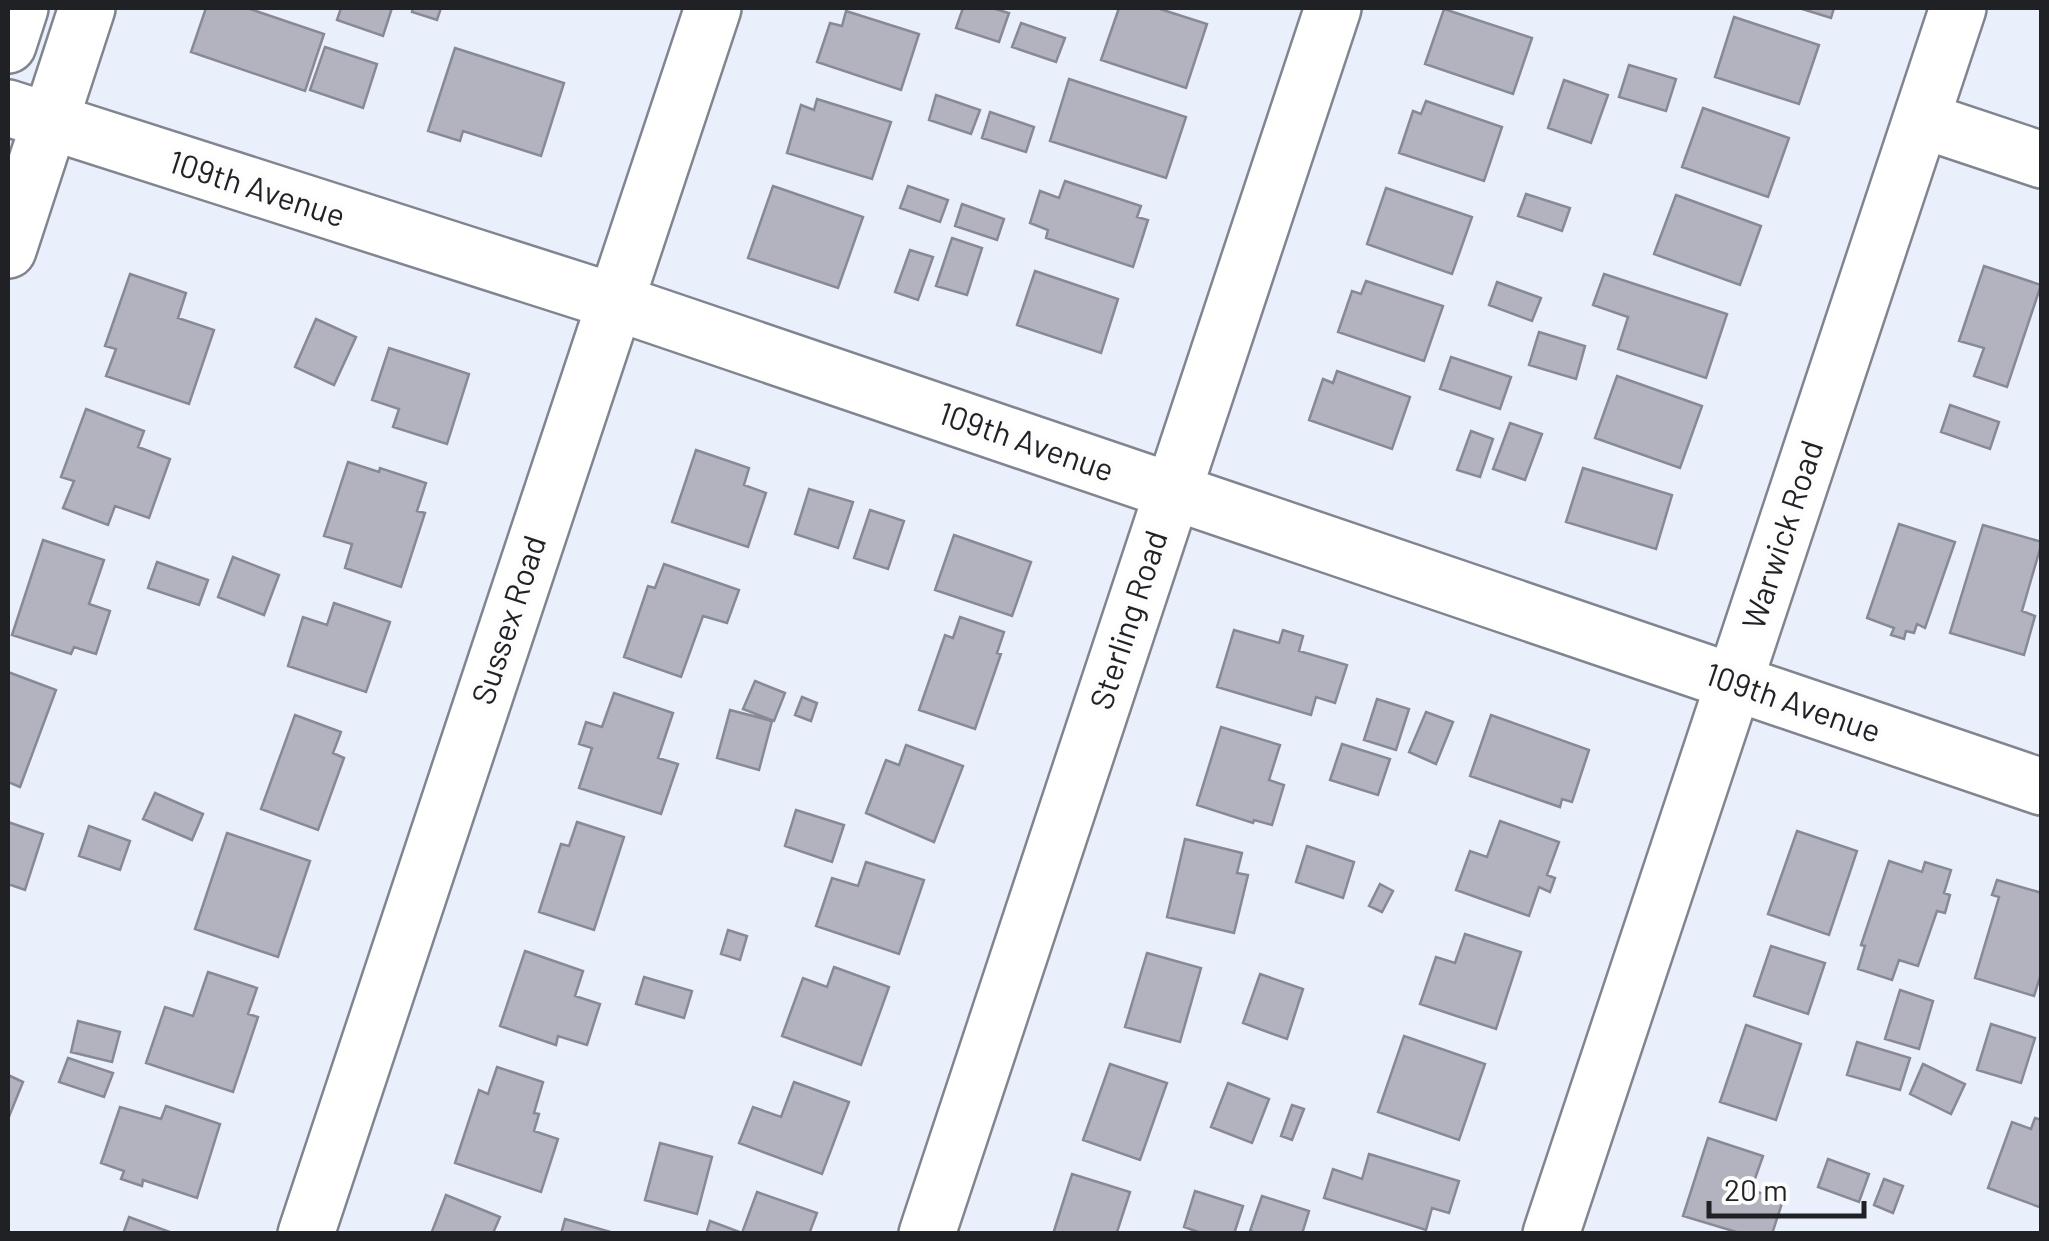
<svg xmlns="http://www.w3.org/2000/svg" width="2049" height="1241" viewBox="0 0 2049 1241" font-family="Barlow,sans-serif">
<rect width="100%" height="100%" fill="#eaf0fb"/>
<path fill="#b2b3be" stroke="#888994" stroke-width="2.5" d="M206,8H247L324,34L305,91L191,52Z
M341,8H392L383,36L337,20Z
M413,8H441L437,20L412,12Z
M963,8H992L1009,13L999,42L956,28Z
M1119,8H1157L1207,24L1186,88L1101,60Z
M1799,8H1834L1831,18Z
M1444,9L1532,38L1513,94L1425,64Z
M846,11L919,34L901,90L817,62L830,23L842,26Z
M1734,17L1819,45L1799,104L1715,77Z
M1021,23L1065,38L1056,62L1012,47Z
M325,47L377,64L363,108L310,90Z
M455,48L564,83L541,156L463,131L460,141L428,131Z
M1629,65L1676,79L1666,111L1619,97Z
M1069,79L1186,117L1166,178L1050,141Z
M1564,80L1608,95L1591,143L1548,128Z
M936,95L980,110L971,134L929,120Z
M817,99L891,122L872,179L787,153L801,105L814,110Z
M1426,101L1502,127L1484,181L1399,153L1413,111L1421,114Z
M1703,108L1789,138L1768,197L1682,167Z
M990,112L1034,127L1026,152L982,138Z
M1065,181L1141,206L1137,217L1148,220L1133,267L1046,238L1048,230L1030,223L1040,191L1059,198Z
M773,186L863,217L838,288L748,258Z
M908,186L948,200L940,222L900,208Z
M1386,188L1472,217L1452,274L1367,244Z
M1526,194L1570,208L1562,231L1518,216Z
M1676,195L1761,226L1740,285L1654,254Z
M962,204L1004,219L997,240L955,226Z
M952,238L982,248L967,295L936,286Z
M910,250L933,257L918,300L895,292Z
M1984,266L2041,285L2007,387L1974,376L1984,348L1959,341Z
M1035,271L1118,299L1101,353L1017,325Z
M130,274L186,293L178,318L214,330L189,404L106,376L116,349L105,346Z
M1604,274L1727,314L1706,378L1618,349L1628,317L1593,305Z
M1366,281L1443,306L1424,361L1338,332L1352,291L1361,294Z
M1497,282L1541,298L1532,321L1489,305Z
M316,319L356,337L334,385L295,367Z
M1539,332L1585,346L1576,379L1529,365Z
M389,348L469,374L447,444L393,427L399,409L372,400Z
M1451,357L1511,377L1500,409L1440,389Z
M1337,371L1410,397L1392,449L1309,420L1323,379L1333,383Z
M1617,376L1702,406L1680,468L1595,438Z
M1950,405L1999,422L1990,449L1941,432Z
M86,409L144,431L138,447L170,459L149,518L115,506L108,525L63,508L74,481L61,477Z
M1510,423L1542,434L1525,480L1493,469Z
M1471,431L1493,439L1480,477L1457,470Z
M696,450L749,468L744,485L766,493L748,547L672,522Z
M348,462L379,472L380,468L426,483L417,511L425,513L401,587L345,568L352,544L324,536Z
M1583,468L1672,495L1656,549L1566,522Z
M809,489L853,502L838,548L795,534Z
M870,510L904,521L888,569L854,558Z
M1899,524L1955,542L1925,628L1917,624L1914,633L1906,631L1904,639L1891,635L1894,628L1867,618Z
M1983,525L2042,542L2022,611L2035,616L2024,655L1950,633Z
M954,535L1031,562L1012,616L935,590Z
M43,540L104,560L89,604L110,611L96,654L74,647L71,654L12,635Z
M233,557L279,575L264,615L218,597Z
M157,562L208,580L199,605L148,588Z
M664,564L739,590L727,623L703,616L681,677L624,657L648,586L655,588Z
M334,603L390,622L366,692L288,666L303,617L327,625Z
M960,617L1004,632L997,653L1001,654L975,729L919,710L945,635L953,638Z
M1234,630L1279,643L1283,630L1303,636L1299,651L1347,665L1335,703L1316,697L1311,715L1217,687Z
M8,672L56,690L20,787L8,782Z
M755,681L785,693L774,721L743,709Z
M614,693L673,713L658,758L678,764L661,814L579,788L592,748L579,744L586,722L602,727Z
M802,697L817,703L811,721L795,715Z
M1377,699L1409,709L1396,750L1364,740Z
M730,710L772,721L759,770L717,758Z
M1426,712L1453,722L1436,764L1409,752Z
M295,715L341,732L333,753L344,758L318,830L261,809Z
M1491,715L1589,750L1572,802L1562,799L1560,807L1470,776Z
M1221,727L1280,745L1269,780L1284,785L1272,825L1254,820L1253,823L1197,805Z
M1342,744L1390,759L1378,795L1330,780Z
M906,745L963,766L934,842L866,813L886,760L899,765Z
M155,793L203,814L192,840L143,819Z
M796,810L844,825L832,862L785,846Z
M1500,821L1559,842L1547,875L1555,878L1550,892L1539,887L1529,916L1456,890L1470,851L1487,857Z
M8,822L43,834L25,890L8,884Z
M577,822L624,837L594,930L539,912L561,844L569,846Z
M89,826L130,841L120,870L79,856Z
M1797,831L1857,851L1829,935L1768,914Z
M227,833L310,861L278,957L195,929Z
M1185,839L1242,853L1237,873L1248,875L1234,933L1167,917Z
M1307,846L1354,862L1343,898L1296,882Z
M1889,861L1922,872L1925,862L1951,870L1944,893L1950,895L1945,913L1937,911L1918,966L1899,960L1892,980L1858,969L1865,946L1861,945Z
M866,862L924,880L899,954L816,926L832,878L858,886Z
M1997,880L2042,893V971L2034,996L1975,978L1999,897L1992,895Z
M1380,884L1393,891L1382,912L1369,906Z
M728,930L747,936L740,960L721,954Z
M1465,934L1521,952L1496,1029L1420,1004L1436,957L1455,963Z
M1771,946L1825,963L1808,1014L1754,996Z
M525,951L583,971L575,996L600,1004L587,1045L558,1036L556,1045L500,1026Z
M1147,953L1201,968L1180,1042L1125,1027Z
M834,967L889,987L861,1065L782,1036L803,978L827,987Z
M208,972L257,988L248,1014L258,1017L233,1092L146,1063L165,1007L193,1016Z
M1260,974L1303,989L1287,1039L1243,1023Z
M644,977L692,991L684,1018L636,1004Z
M1900,990L1933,1001L1919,1049L1885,1039Z
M78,1021L120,1032L112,1062L71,1052Z
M1991,1024L2035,1038L2021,1083L1977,1070Z
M1746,1025L1801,1044L1776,1120L1720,1102Z
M1404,1036L1485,1064L1459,1140L1378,1112Z
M1857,1042L1910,1058L1900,1090L1847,1075Z
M68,1058L113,1073L104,1097L59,1082Z
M1110,1064L1167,1083L1140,1160L1083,1140Z
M1923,1064L1965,1084L1951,1114L1910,1094Z
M497,1067L543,1082L534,1113L539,1114L534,1131L558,1139L541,1192L455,1163L479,1090L488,1094Z
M8,1075L23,1082L8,1119Z
M794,1082L849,1102L822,1174L739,1143L753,1107L781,1117Z
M1228,1083L1269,1099L1252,1143L1211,1127Z
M1292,1105L1304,1109L1292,1140L1281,1136Z
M166,1106L220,1124L197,1198L143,1180L142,1186L121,1179L124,1171L101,1163L120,1107L161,1119Z
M2035,1118L2042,1120V1208L1988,1188L2012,1122L2031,1129Z
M1708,1138L1763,1156L1751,1190L1783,1200L1772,1234H1743L1683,1216Z
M660,1143L712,1157L697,1214L645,1200Z
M1369,1154L1459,1181L1449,1213L1432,1208L1426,1230L1324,1198L1333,1169L1362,1179Z
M1828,1159L1869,1174L1859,1202L1818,1187Z
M1072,1174L1130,1192L1117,1232L1122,1234H1053Z
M1884,1179L1903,1186L1893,1213L1874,1205Z
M1195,1191L1243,1206L1234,1234H1204L1184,1227Z
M757,1192L817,1213L809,1234H706L710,1221L742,1233Z
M446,1195L500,1217L493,1233L495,1234H431Z
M1262,1196L1309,1211L1302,1234H1258L1250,1231Z
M129,1217L175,1234H123Z
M565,1219L614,1233L561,1234Z"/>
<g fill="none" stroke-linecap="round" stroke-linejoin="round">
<defs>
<path id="minor" d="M8,45L20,8
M8,108L615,302L2042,787
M1922,120L2042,160
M8,250L87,8
M306,1234L713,8
M927,1234L1333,8
M1551,1234L1958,8"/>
</defs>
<use href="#minor" stroke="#80858f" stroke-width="60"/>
<use href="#minor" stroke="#fff" stroke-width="55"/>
</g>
<g text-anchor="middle" stroke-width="9" stroke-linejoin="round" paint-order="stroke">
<g font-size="32" fill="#1f2125" stroke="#fdfdfd">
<text transform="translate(257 189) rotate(18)" y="11">109th Avenue</text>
<text transform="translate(1026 442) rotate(19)" y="11">109th Avenue</text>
<text transform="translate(1783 535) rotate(-72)" y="11">Warwick Road</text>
<text transform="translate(509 620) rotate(-72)" y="11">Sussex Road</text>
<text transform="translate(1129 620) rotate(-72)" y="11">Sterling Road</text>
<text transform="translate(1793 703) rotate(19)" y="11">109th Avenue</text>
</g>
</g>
<rect width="2049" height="1241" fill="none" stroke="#1f2125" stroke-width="20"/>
<path d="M1709 1201v15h155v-15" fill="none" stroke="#1f2125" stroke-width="5"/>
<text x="1724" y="1201" font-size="30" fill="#1f2125" stroke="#fdfdfd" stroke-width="8" paint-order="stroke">20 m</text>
</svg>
